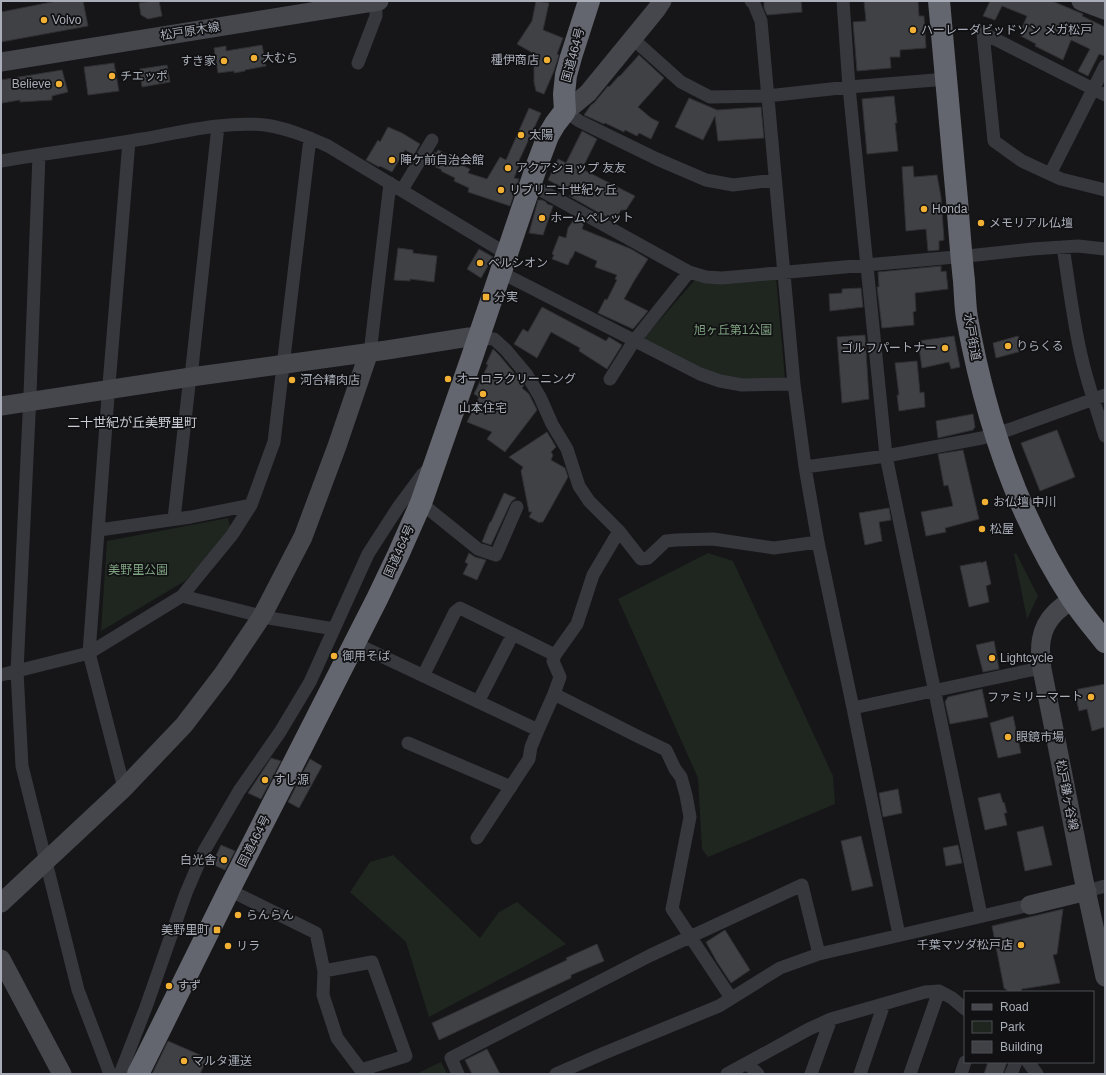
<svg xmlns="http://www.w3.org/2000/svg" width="1106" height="1075" viewBox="0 0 1106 1075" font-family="Arial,'Noto Sans JP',sans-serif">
<rect width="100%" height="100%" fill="#161618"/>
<path fill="#1e261f" d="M776,278L785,379L743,380L715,376L643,339L695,280Z
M228,518L231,531L185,581L101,631L107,541Z
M708,553L733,561L833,776L835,804L708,857L702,849L698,778L618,599Z
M1016,553L1038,596L1027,619L1014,554Z
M393,855L480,938L499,912L517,902L566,944L429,1017L406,942L350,892L370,862Z
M441,1062L447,1074H416Z"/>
<path fill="#404145" stroke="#303034" d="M57,1H83L88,26L1,42V12Z
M152,1H159L162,16L148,19L141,15L139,3Z
M536,1L549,3L543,30L563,38L557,54L559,55L554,71L544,94L536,91L534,82V66L538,56L517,44L532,21Z
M764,1H801L802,12L767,15L764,8Z
M864,1H918L919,16H924L926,48L900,50V57H890L891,68L857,71L853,22L866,21Z
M990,1H1052L1083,14L1082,16L1105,27V56L1099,54L1088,76L1078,71L1090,49L1071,40L1063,60L1035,46L1036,44L1019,35L1027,16L1002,6L995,20L983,16Z
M262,45L266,66L245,70V71L234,73V71L218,73L214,48L226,46V51Z
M639,55L664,78L638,107L651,118L659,122L651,139L639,133L637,136L625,130L624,132L605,123L604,124L584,115L591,105L594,103L608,86L609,87L619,76H620Z
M114,63L119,91L88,95L84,67Z
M167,65L170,82L142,87L140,69Z
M62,70L68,92L52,96V100L20,102V100L2,103L1,96V80Z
M894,96L897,123H895L898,151L867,154L862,99Z
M689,98L717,110L761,107L764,138L718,141L715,116L703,140L675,127Z
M529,108L541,113L517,165L519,166L514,178L519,179L510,206L468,192L469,188L454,181L455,178L441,171L442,170L427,163L434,152L436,153L438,150L457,159L455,162L470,169L468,173L487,179L500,157L506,160Z
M388,127L402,133L420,144L414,155L405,150L392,172L380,166L379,167L366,160L378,140L380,142Z
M582,131L597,139L582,169L635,196L626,210H621L617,217L615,216L612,220L569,196L572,192L548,180L558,159L566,163Z
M913,166L914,177L937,175L941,197L944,240L939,241V250L928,251L926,229L906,231L902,167Z
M538,200H542L546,202L547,204L553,206L543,235L529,233Z
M575,218L584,223L582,229L631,249L648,259L634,281L624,299L648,311L633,329L598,313L605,299L607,300L617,280L615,279L617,275L595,267L597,261L575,251L572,258H571L568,265L552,259L554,255L552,254L559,236L566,238L568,228Z
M398,248L413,250V253L437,256L434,282L410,279V281L394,280Z
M479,249L493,257L481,278L467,269Z
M941,266V272L946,271L948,289L915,293L916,311L913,312L914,325L882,328L877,287H879L878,272Z
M861,288L863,307L830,311L829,294L842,293V289Z
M542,307L606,341L609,337L622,345L607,369L579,351L580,348L551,332L537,358L514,344L523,329L528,332Z
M865,335L869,399L842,403L837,337Z
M954,336L960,367L951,369L949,362L922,368L918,341Z
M1018,336L1022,351L996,358L993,343Z
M493,349L500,356L520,380L524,385L522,388L529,394L537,410L505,452L487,439L492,432L467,422L479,397L474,394L488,365L486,364Z
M917,361L920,393L924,392L925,407L899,411L897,395H899L895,363Z
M973,414L975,427L973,430L938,438L936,421Z
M1057,430L1075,477L1040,491L1021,443Z
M547,432L556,447L551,452L553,455L551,460L565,468L568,477L543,522H540V523L529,517L532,512H529L521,471L523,467L509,457Z
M963,450L979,519L945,528L946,532L926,536L921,512L953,506L948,485L944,486L938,454Z
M504,493L516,498L515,499L512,501L510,504L491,545L482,542L490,522H491Z
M889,508L891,520L879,522L882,541L865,545L859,513Z
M469,553L475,557L486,560L477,580L463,574L468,564L465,562Z
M986,561L991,584L986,586L989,602L969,607L960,566L981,562V563Z
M994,641L999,669L983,672L976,645Z
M1105,684V727L1092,731L1087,709L1079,711L1074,690Z
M982,689L988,717L950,724L945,702L948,697Z
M1013,716L1021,753L998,758L990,723Z
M271,758L281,761L261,799L248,793Z
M310,759L322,766L299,808L288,802Z
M898,789L902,813L883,817L879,793Z
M1000,793L1003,803L1004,802L1007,813H1004L1007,825L985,830L978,798Z
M1043,826L1052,865L1025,871L1017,832Z
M861,836L873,886L852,891L841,841Z
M221,845L235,851L225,870L212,864Z
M958,845L962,863L946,866L943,848Z
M1063,909L1057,954L1053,955L1060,983L1022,989L1020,992H1009L1004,988L992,926Z
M725,930L750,970L731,983L717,962L706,942Z
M597,944L604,961L571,975V978L439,1040L432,1023L567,960L566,958Z
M168,1041L207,1058L200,1074H152Z
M487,1049L500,1074H472L465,1060Z
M988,1062H1007L1003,1074H984Z"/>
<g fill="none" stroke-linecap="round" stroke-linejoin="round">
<path stroke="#37383d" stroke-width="13" d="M751,1L754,4L761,21L794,384
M843,1L849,87L886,456L981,915
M633,39L681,82L710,97L767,96L849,87L947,79
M358,63L376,16V2
M1105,95L983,33L994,141L1022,161L1061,179L1105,190
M565,111L579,121L657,159L706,180L733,185L775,180
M39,155L30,394L17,671L22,766L78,990L110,1074
M1,161C48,153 95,147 142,139C182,132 224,121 265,125C287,128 308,137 328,146L507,254
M1050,174L1105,66
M530,184L689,272L706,277L722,278L977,255L1032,249L1078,246L1105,249
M402,190L432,140
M1063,247C1069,284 1073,322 1082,359C1088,385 1097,410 1105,436
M500,273L508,276L700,374L720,381L742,385L794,384L805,467L886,456L982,438L1011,429L1105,395
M479,338L494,339L506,350L527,375L540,397L552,424L567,449L579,486L589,501L619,531L641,559L648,558L666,541L676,540L713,539L774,548L818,542L853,708L899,935
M369,352L371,345L390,183
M610,379L634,341L689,272
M805,467L818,542
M421,503L478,549L496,555L517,507
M174,519L189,385L191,377L218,126
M99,530L191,517L251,505
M182,596L269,618L334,629
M354,643L538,730L554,694L560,677L553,661L555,655L577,624L593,575L619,531
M1,675L89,653L182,596L232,535L251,505L274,442L310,138
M423,676L455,612L460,608L555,655
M554,694L637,736L666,750L675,769L681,777L686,795L690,817L672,909L731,998
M478,702L513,634
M853,708L1031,670L1042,669
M408,743L511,787
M124,788L89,653L108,397L129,141
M477,838L529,759L531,747L538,730
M229,890L316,933L324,971L323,995L337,1038L361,1070L406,1056L372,962L324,971
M1087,891L1105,886
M1028,1062L1037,1074
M747,1063L758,1074
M120,1074L146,1007L186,893L204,851L239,791L280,732L310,682L368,554L399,506L422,475L430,468
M458,1074L451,1058L651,955L802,885L819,954
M556,1074L602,1054L719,1006L780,968L819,954L1030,905
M727,1074L809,1029L831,1019L925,992L939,991L952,998L965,1009
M811,1074L831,1019
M860,1074L884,1004
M910,1074L939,991
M961,1074L965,1062
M1011,1074L1016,1062"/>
<path stroke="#45474d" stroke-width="19" d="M1081,1L1105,10
M1,62L379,1
M565,111L576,103L588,93L656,10L662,1
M1,406L191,377L387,350L469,337L479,338
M1072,599C1066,604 1060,608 1055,613C1039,629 1039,649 1042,669L1083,876L1105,977
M1,903L124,788L184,725L223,674L262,616L303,537L337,446L369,352
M1030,905L1087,891
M1,959L62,1074"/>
<path stroke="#63666e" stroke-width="22" d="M939,1C945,67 951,134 957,200C959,227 961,254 964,281C965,294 965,306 967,318C985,417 1017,515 1072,599C1082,614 1094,628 1105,642
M138,1074L229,890L377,599L398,555L421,503L472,357L537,165L548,136L555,124L565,111L564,94L566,75L571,57L589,1"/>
</g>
<g fill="#f2b134" stroke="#111113" stroke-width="1.5">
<circle cx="44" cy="20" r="4"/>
<circle cx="913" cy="30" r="4"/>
<circle cx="254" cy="58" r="4"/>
<circle cx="547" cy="60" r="4"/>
<circle cx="224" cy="61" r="4"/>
<circle cx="112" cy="76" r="4"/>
<circle cx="59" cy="84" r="4"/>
<circle cx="521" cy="135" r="4"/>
<circle cx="392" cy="160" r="4"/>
<circle cx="508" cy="168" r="4"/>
<circle cx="501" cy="190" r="4"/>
<circle cx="924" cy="209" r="4"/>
<circle cx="542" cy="218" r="4"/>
<circle cx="981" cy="223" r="4"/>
<circle cx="480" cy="263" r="4"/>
<rect x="482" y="293" width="8" height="8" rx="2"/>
<circle cx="1008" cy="346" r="4"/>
<circle cx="945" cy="348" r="4"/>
<circle cx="448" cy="379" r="4"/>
<circle cx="292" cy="380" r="4"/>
<circle cx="483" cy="394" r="4"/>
<circle cx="985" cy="502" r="4"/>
<circle cx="982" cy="529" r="4"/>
<circle cx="334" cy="656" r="4"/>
<circle cx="992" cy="658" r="4"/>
<circle cx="1091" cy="697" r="4"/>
<circle cx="1008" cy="737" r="4"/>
<circle cx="265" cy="780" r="4"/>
<circle cx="224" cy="860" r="4"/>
<circle cx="238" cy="915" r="4"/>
<rect x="213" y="926" width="8" height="8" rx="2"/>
<circle cx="1021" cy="945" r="4"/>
<circle cx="228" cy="946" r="4"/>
<circle cx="169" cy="986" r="4"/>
<circle cx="184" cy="1061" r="4"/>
</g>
<g text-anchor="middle" stroke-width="3.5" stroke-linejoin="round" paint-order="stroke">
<g font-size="12" fill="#a8adb8" stroke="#111113" text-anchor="start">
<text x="52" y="24">Volvo</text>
<text x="921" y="34">ハーレーダビッドソン メガ松戸</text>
<text x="262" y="62">大むら</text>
<text x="539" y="64" text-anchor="end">種伊商店</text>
<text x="216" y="65" text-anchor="end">すき家</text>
<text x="120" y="80">チエッポ</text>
<text x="51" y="88" text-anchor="end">Believe</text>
<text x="529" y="139">太陽</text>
<text x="400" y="164">陣ケ前自治会館</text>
<text x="516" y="172">アクアショップ 友友</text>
<text x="509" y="194">リブリ二十世紀ヶ丘</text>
<text x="932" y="213">Honda</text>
<text x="550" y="222">ホームペレット</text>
<text x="989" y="227">メモリアル仏壇</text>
<text x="488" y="267">ベルシオン</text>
<text x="494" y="301">分実</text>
<text x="1016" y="350">りらくる</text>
<text x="937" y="352" text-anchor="end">ゴルフパートナー</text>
<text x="456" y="383">オーロラクリーニング</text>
<text x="300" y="384">河合精肉店</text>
<text x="483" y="412" text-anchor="middle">山本住宅</text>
<text x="993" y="506">お仏壇 中川</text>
<text x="990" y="533">松屋</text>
<text x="342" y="660">御用そば</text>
<text x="1000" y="662">Lightcycle</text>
<text x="1083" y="701" text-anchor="end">ファミリーマート</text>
<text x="1016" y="741">眼鏡市場</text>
<text x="273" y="784">すし源</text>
<text x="216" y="864" text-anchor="end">白光舎</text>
<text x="246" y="919">らんらん</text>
<text x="209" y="934" text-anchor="end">美野里町</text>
<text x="1013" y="949" text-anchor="end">千葉マツダ松戸店</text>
<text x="236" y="950">リラ</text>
<text x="177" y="990">すず</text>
<text x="192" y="1065">マルタ運送</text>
</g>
<g font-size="12" fill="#a8adb8" stroke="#111113">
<text transform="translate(190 31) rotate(-9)" y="4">松戸原木線</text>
<text transform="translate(573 55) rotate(-75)" y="4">国道464号</text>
<text transform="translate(972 337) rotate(80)" y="4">水戸街道</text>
<text transform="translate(399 551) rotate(-66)" y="4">国道464号</text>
<text transform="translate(1067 795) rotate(79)" y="4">松戸鎌ヶ谷線</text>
<text transform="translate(254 841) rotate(-63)" y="4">国道464号</text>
</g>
<g font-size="12" fill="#7fa381" stroke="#111113">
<text x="733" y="334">旭ヶ丘第1公園</text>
<text x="138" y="574">美野里公園</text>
</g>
<g font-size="13" fill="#c9ccd4" stroke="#111113">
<text x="132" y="427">二十世紀が丘美野里町</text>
</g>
</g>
<rect width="1106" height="1075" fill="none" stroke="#a8adb8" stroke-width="4"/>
<rect x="964" y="991" width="130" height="72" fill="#111113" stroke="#4d4f55"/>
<rect x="972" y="1004" width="20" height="6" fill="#45474d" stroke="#4d4f55"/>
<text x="1000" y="1011" font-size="12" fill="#a8adb8">Road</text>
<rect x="972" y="1021" width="20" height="12" fill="#1e261f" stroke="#4d4f55"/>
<text x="1000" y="1031" font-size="12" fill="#a8adb8">Park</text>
<rect x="972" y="1041" width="20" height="12" fill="#404145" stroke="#4d4f55"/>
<text x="1000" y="1051" font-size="12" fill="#a8adb8">Building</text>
</svg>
